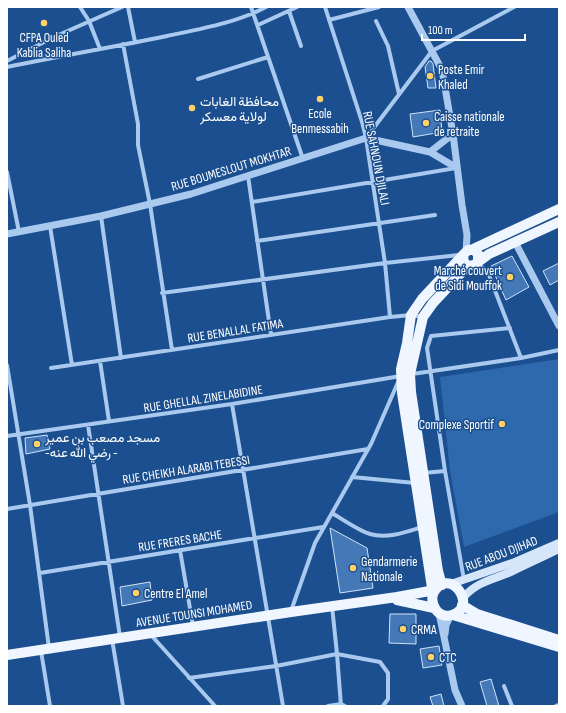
<svg xmlns="http://www.w3.org/2000/svg" width="566" height="713" viewBox="0 0 566 713" font-family="'Sofia Sans Condensed',Vazirmatn,sans-serif">
<rect width="100%" height="100%" fill="#1b4f8f"/>
<path fill="#2e69ad" d="M559,359V512L464,547L450,471L440,377Z"/>
<path fill="#4478b7" stroke="#cfe3fa" d="M429,61H431L433,64L436,88H428L425,67Z
M440,110L442,132L413,137L410,114Z
M512,256L529,287L506,300L491,266Z
M559,263V280L550,285L543,271Z
M47,435L50,449L26,454L25,438Z
M330,528L367,548L373,588L340,593Z
M150,582L152,600L122,606L120,587Z
M390,614H416V644L389,643Z
M439,646L442,665L423,668L420,649Z
M491,679L499,706H487L480,682Z
M441,694L444,706H433L430,697Z"/>
<g fill="none" stroke-linecap="round" stroke-linejoin="round">
<path stroke="#a9c9ee" stroke-width="4" d="M80,7L89,21L100,49
M128,7L135,42
M251,7L303,159
M325,7L362,122L366,138L385,263L390,317
M289,11L301,46
M329,20L379,7
M376,21L388,46L399,94
M258,25L297,7
M123,44L138,124V145L150,204L172,350
M7,61L54,37L122,7
M7,67C60,56 114,47 167,36C200,29 236,23 266,7
M198,79L268,57
M366,138L432,51L514,7
M7,172L19,232
M248,176L271,335
M252,202L456,168
M101,216L121,358
M50,226L72,365
M257,241L435,215
M477,264L484,269L489,275L521,358
M162,293L385,263L459,255
M100,361L109,421
M7,365L30,505L49,648
M51,368L390,317L411,315L423,317
M412,374L521,358L559,350
M232,404L283,706
M88,425L120,637
M7,436L232,404L401,376
M423,473L445,471
M352,477L415,483
M7,509L368,449
M332,513C342,519 359,531 370,534C387,539 406,532 422,527
M180,550L193,626
M40,573L323,527
M464,580L445,471L427,348L431,336L510,328
M332,606L337,654L341,706
M291,611L315,543L371,444L399,380
M151,635L215,706
M112,639L123,706
M41,651L50,706
M189,678L276,666L337,654L380,662L388,673V699L383,706
M504,686L512,706
M328,706L341,704L345,706
M556,706L559,705"/>
<path stroke="#a9c9ee" stroke-width="7" d="M408,7L442,70L453,134L462,205L467,235L466,252
M430,152L453,134
M7,234L101,216L191,194L366,138L430,152L457,168
M515,242L559,326
M439,613L455,690L462,706
M445,634L446,625L451,615"/>
<path stroke="#d6e6fa" stroke-width="8" d="M451,584L515,562L559,543
M463,598C476,582 494,579 511,572C527,564 543,557 559,549"/>
<path stroke="#f0f6ff" stroke-width="10" d="M471,250L559,209
M478,261V254L474,250H468L463,255L464,263L469,266L474,265L489,254L559,222
M442,585L438,571L411,392L410,374L423,317L433,303L462,272L469,266
M433,594C448,564 480,606 452,615C439,619 430,606 433,594L402,393L401,369L407,343L411,315L422,299L463,255
M397,600L434,608
M462,605L477,614L559,640
M453,615L559,647
M7,655L291,612L397,597L435,590"/>
</g>
<g fill="#ffd166" stroke="#1b4f8f" stroke-width="1.5">
<circle cx="44" cy="23" r="4"/>
<circle cx="430" cy="76" r="4"/>
<circle cx="320" cy="99" r="4"/>
<circle cx="192" cy="108" r="4"/>
<circle cx="426" cy="123" r="4"/>
<circle cx="510" cy="277" r="4"/>
<circle cx="502" cy="424" r="4"/>
<circle cx="37" cy="444" r="4"/>
<circle cx="353" cy="568" r="4"/>
<circle cx="136" cy="593" r="4"/>
<circle cx="403" cy="629" r="4"/>
<circle cx="431" cy="657" r="4"/>
</g>
<g text-anchor="middle" stroke-width="3" stroke-linejoin="round" paint-order="stroke">
<g font-size="13" fill="#fff" stroke="#1b4f8f" text-anchor="start">
<text x="44" y="42" text-anchor="middle">CFPA Ouled<tspan x="44" dy="15">Kablia Saliha</tspan></text>
<text x="438" y="74">Poste Emir<tspan x="438" dy="15">Khaled</tspan></text>
<text x="200" y="106">محافظة الغابات<tspan x="200" dy="15">لولاية معسكر</tspan></text>
<text x="320" y="118" text-anchor="middle">Ecole<tspan x="320" dy="15">Benmessabih</tspan></text>
<text x="434" y="121">Caisse nationale<tspan x="434" dy="15">de retraite</tspan></text>
<text x="502" y="275" text-anchor="end">Marché couvert<tspan x="502" dy="15">de Sidi Mouffok</tspan></text>
<text x="494" y="429" text-anchor="end">Complexe Sportif</text>
<text x="45" y="442">مسجد مصعب بن عمير<tspan x="45" dy="15">-رضي الله عنه -</tspan></text>
<text x="361" y="566">Gendarmerie<tspan x="361" dy="15">Nationale</tspan></text>
<text x="144" y="598">Centre El Amel</text>
<text x="411" y="634">CRMA</text>
<text x="439" y="662">CTC</text>
</g>
<g font-size="13" fill="#fff" stroke="#1b4f8f">
<text transform="translate(377 158) rotate(79)" y="5">RUE SAHNOUN DJILALI</text>
<text transform="translate(231 168) rotate(-17)" y="5">RUE BOUMESLOUT MOKHTAR</text>
<text transform="translate(235 330) rotate(-9)" y="5">RUE BENALLAL FATIMA</text>
<text transform="translate(203 398) rotate(-9)" y="5">RUE GHELLAL ZINELABIDINE</text>
<text transform="translate(186 469) rotate(-9)" y="5">RUE CHEIKH ALARABI TEBESSI</text>
<text transform="translate(180 540) rotate(-9)" y="5">RUE FRERES BACHE</text>
<text transform="translate(501 553) rotate(-21)" y="5">RUE ABOU DJIHAD</text>
<text transform="translate(194 613) rotate(-9)" y="5">AVENUE TOUNSI MOHAMED</text>
</g>
</g>
<rect width="566" height="713" fill="none" stroke="#ffffff" stroke-width="16"/>
<path d="M422 34v6h103v-6" fill="none" stroke="#ffffff" stroke-width="2"/>
<text x="428" y="34" font-size="12" fill="#ffffff" stroke="#1b4f8f" stroke-width="3" paint-order="stroke">100 m</text>
</svg>
